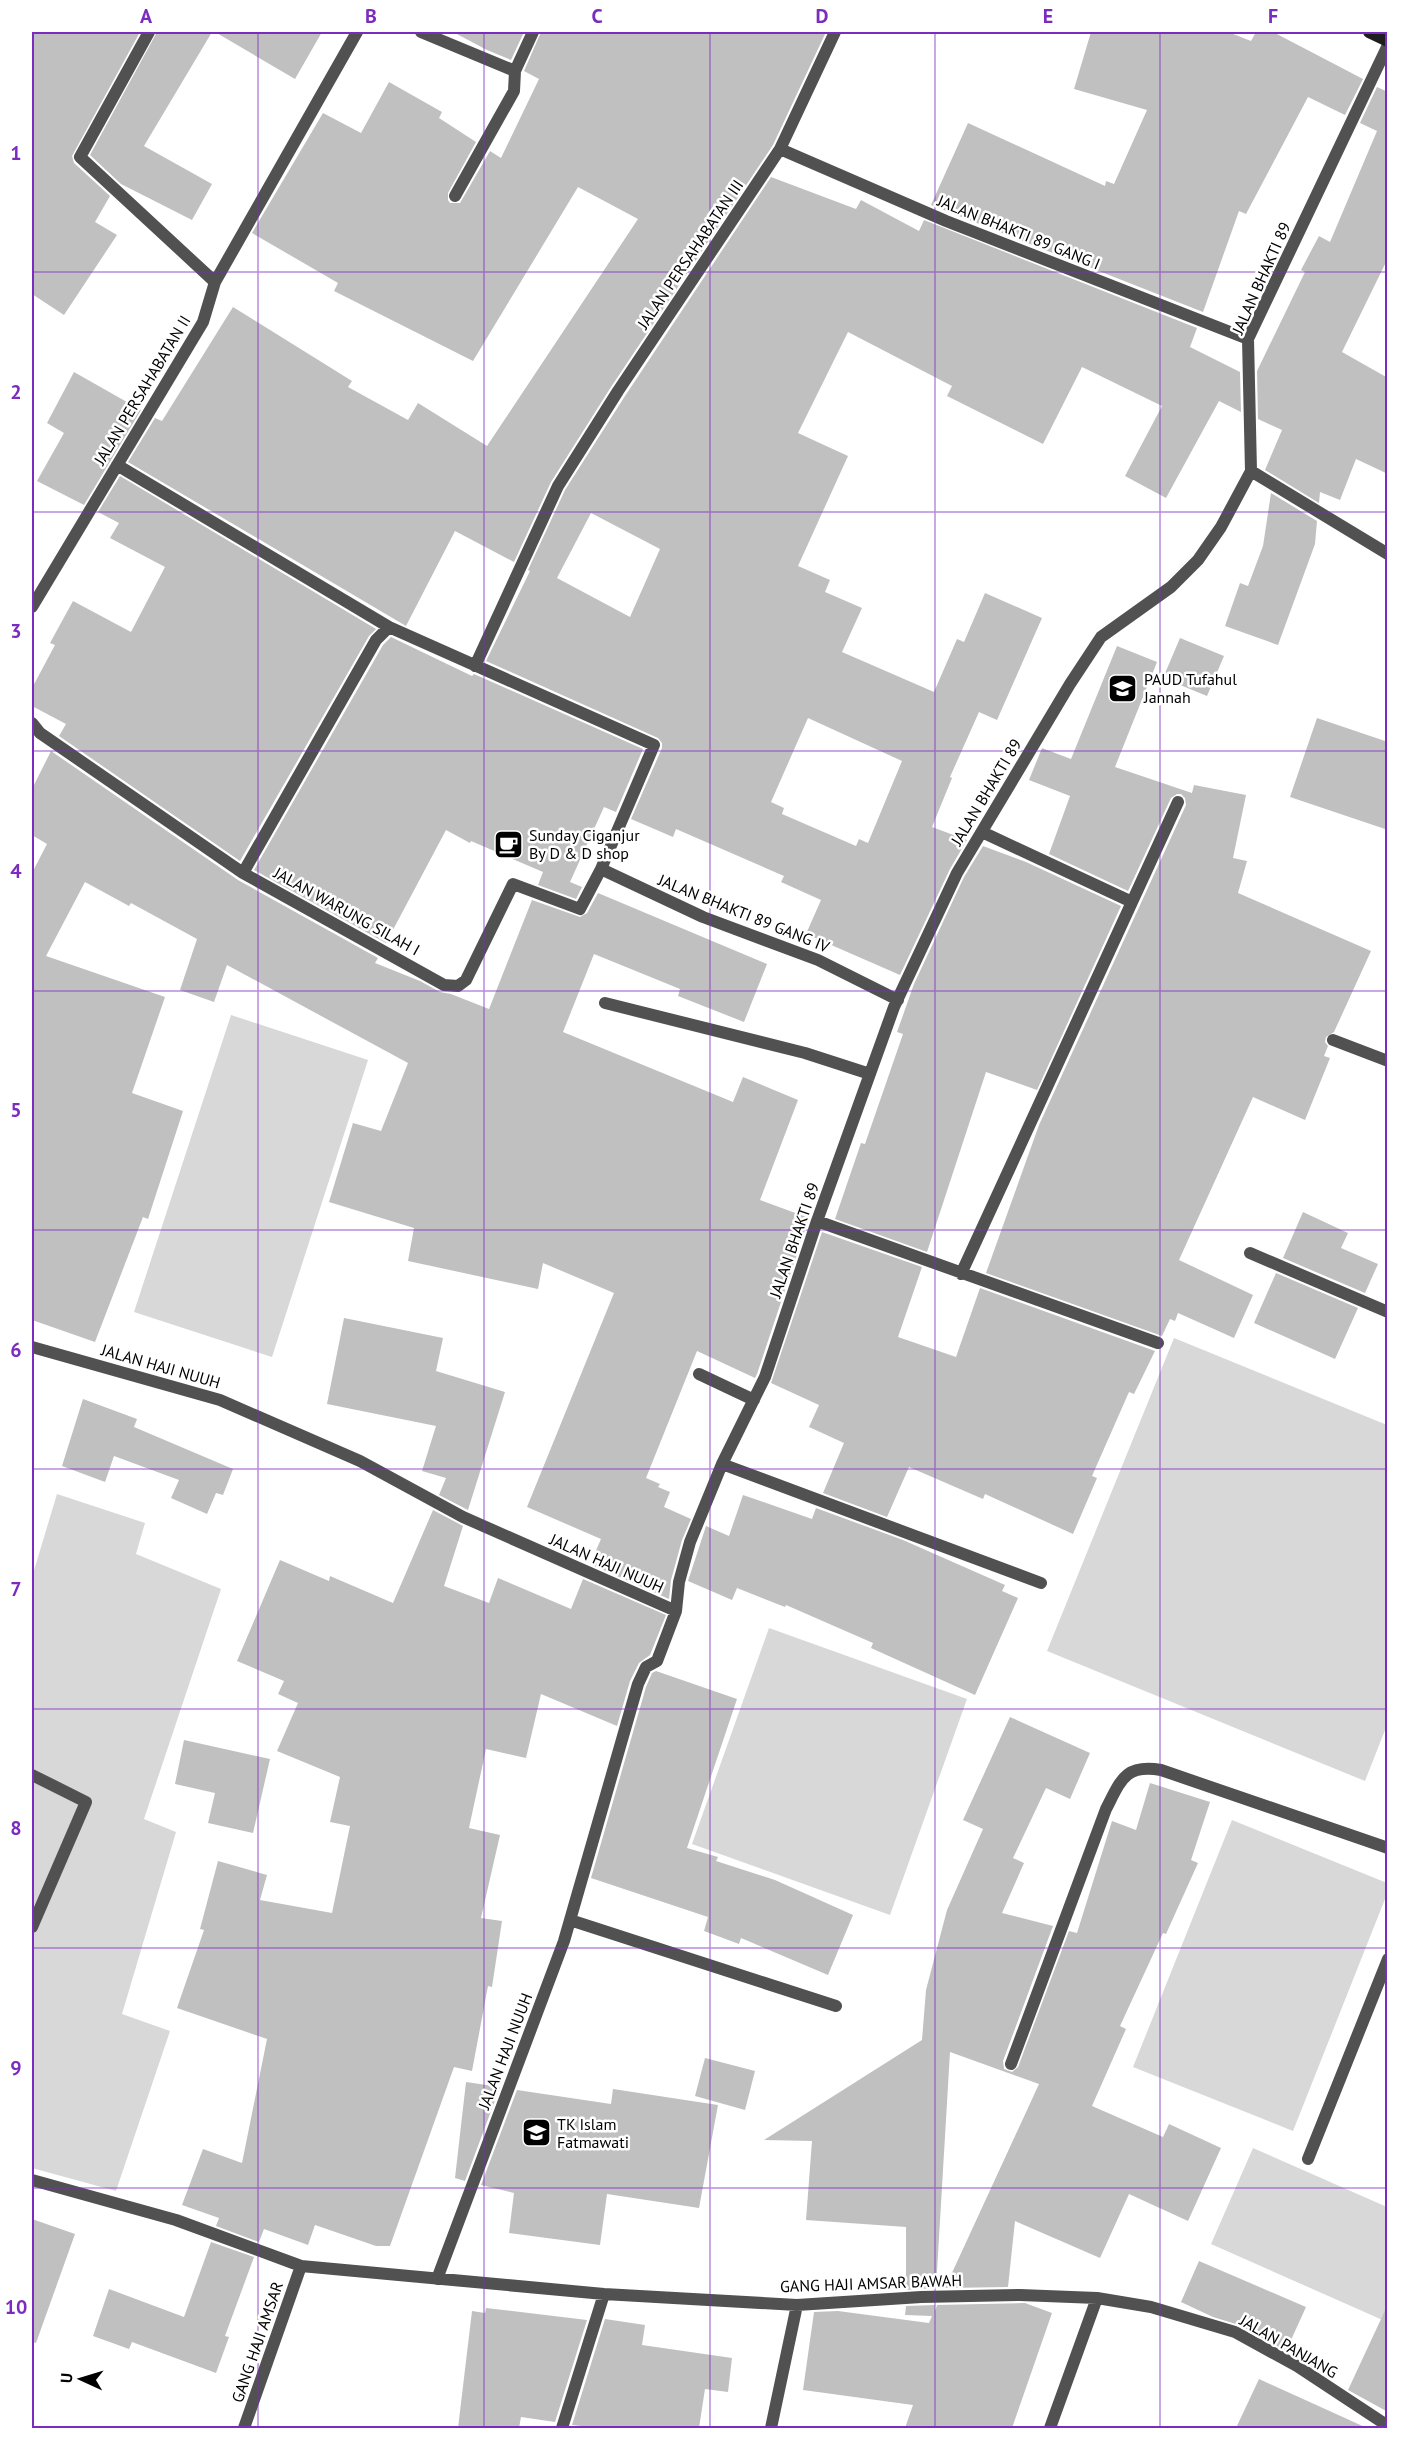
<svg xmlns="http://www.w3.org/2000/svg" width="1419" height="2460" viewBox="0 0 1419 2460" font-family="'PT Sans',sans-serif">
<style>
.green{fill:#d8d8d8}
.building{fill:#c0c0c0;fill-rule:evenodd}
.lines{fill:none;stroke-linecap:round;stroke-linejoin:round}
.street{stroke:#515151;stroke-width:12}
.secondary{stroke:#1e1e1e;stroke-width:12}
.grid{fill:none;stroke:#7b2cbf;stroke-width:1.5;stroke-opacity:0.55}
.labels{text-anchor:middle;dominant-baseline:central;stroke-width:5;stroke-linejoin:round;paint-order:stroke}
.street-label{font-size:16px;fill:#000;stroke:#fff}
.poi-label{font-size:16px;fill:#000;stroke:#fff;text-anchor:start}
.neatline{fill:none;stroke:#7b2cbf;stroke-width:2}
.grid-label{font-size:20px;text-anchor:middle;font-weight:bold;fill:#7b2cbf}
</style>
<rect width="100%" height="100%" fill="#fff"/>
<path class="green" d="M231 1015 368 1060 272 1357 134 1312Z
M1174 1338 1387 1425V1725L1365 1781 1047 1651Z
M57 1494 145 1523 136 1554 221 1589 144 1819 176 1832 122 2014 170 2031 116 2191 32 2168V1577Z
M769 1628 967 1699 890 1915 692 1844Z
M1232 1820 1387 1883V1894L1293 2131 1133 2067Z
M1253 2148 1387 2207V2322L1211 2244Z"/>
<path class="building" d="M32 32H140L72 156 74 163 110 196 95 222 117 235 64 315 32 294Z
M157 32H212L144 146 212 184 192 220 121 184 90 155Z
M215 32H322L295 79Z
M453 32H524L511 60 487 50Z
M541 32H826L773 145 611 387 551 482 514 562 455 531 406 626 128 462 155 418 162 421 233 307 352 381 348 387 408 420 418 403 487 446 638 219 578 187 473 361 334 291 338 283 252 233 323 113 361 133 389 82 442 112 439 118 476 142 448 193V200L450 203H460L490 151 501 158 539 79 524 71Z
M1091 32H1228L1251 41 1256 32H1273L1363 79 1345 115 1308 97 1246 214 1239 211 1203 312 931 205 968 123 1105 186 1106 181 1114 184 1147 110 1074 89Z
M1377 87 1388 92V258L1342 352 1388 378V474L1356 459 1340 500 1320 492 1319 503 1265 470 1282 430 1258 419 1257 371 1305 272 1301 270 1319 236 1330 242 1377 131 1360 123Z
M771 177 856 209 861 200 919 231 924 220 1197 328 1190 347 1240 372 1241 412 1219 401 1166 498 1125 476 1162 406 1082 367 1043 444 947 396 952 386 848 332 798 433 848 456 798 566 830 580 825 592 862 608 842 652 934 692 957 639 964 642 985 593 1042 618 997 720 979 712 950 777 952 778 932 827 967 840 950 869 900 975 806 934 821 900 781 882 784 876 676 829 673 837 631 819 662 748V743L658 738 486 661 530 571 528 570 565 490 625 396ZM591 513 660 549 630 617 557 578ZM808 718 902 761 868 843 859 839 856 846 782 814 784 808 771 802Z
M74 372 141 410 84 505 37 481 64 433 47 423Z
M120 476 376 629 369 636 240 861 59 736 66 724 32 706V688L55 645 50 643 73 601 131 632 165 567 110 538 119 523 98 512Z
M1271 493 1317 521 1315 544 1278 645 1225 626 1240 583 1248 586 1263 546Z
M391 637 472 676 474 674 643 749 616 812 604 807 570 882 582 887 576 899 538 885 543 872 471 841 470 843 446 830 386 943 254 870 383 645Z
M1180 638 1224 656 1207 696 1163 678Z
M1117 646 1157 662 1115 767 1192 793 1194 785 1246 795 1233 858 1247 861 1238 893 1371 951 1334 1032 1326 1037 1325 1042 1328 1046 1324 1056 1330 1058 1305 1120 1253 1097 1179 1260 1253 1295 1234 1338 1178 1313 1175 1321 1170 1319 1162 1336 986 1273 1039 1125 1186 805 1185 798 1181 794H1177L1171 798 1128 891 1049 854 1070 796 1029 780 1042 748 1071 759Z
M1317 718 1388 742V830L1290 797Z
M51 751 238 880 378 958 375 963 420 981 440 992 451 994 489 1009 532 900 580 917 587 913 598 893 767 964 744 1022 678 996 680 989 594 954 563 1032 733 1102 743 1077 798 1100 760 1200 809 1218 757 1374 755 1378 697 1351 646 1478 660 1484 658 1487 670 1492 664 1507 691 1519 682 1540 671 1580 669 1599 590 1564 601 1539 527 1507 614 1293 543 1263 538 1289 408 1261 414 1228 329 1202 353 1123 381 1131 408 1063 227 965 214 1002 180 990 197 939 131 903 129 906 85 882 46 956 165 997 132 1093 183 1111 148 1219 143 1217 95 1342 32 1320V873L47 844 32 835V789Z
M983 846 1026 862 1121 906 1037 1090 986 1072 927 1252 835 1219 861 1143 865 1144 903 1034 897 1032 914 984 964 877Z
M1303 1212 1348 1233 1341 1248 1378 1264 1365 1293 1283 1258Z
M822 1232 922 1267 898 1337 956 1357 980 1288 1155 1351 1134 1394 1129 1392 1092 1476 1097 1478 1073 1534 985 1494 983 1499 909 1467 887 1517 823 1493 844 1443 809 1427 819 1405 771 1383Z
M1276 1273 1358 1308 1335 1359 1254 1323Z
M344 1318 443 1338 436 1371 505 1392 468 1510 439 1495 446 1478 422 1471 436 1426 327 1404Z
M83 1399 137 1419 134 1427 233 1469 223 1495 216 1493 207 1514 171 1498 179 1480 114 1456 105 1482 62 1466Z
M743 1495 812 1519 816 1508 903 1540 1005 1585 1002 1591 1018 1598 975 1695 871 1648 873 1643 786 1605 785 1607 737 1588 732 1600 688 1581 706 1526 729 1536Z
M433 1510 463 1526 444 1586 489 1603 498 1578 571 1609 583 1579 666 1615 650 1655 639 1663 630 1681 617 1726 541 1694 526 1758 486 1749 469 1828 500 1835 481 1918 502 1921 492 1987 488 1986 472 2071 454 2067 390 2246H376L315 2225 308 2245 264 2229 259 2242 216 2226 219 2218 182 2205 203 2149 242 2163 267 2039 177 2008 204 1930 200 1929 218 1861 267 1875 260 1900 332 1913 350 1826 330 1822 340 1777 277 1751 298 1703 278 1694 284 1681 237 1661 280 1560 329 1581 330 1576 393 1603Z
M656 1671 737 1699 687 1848 718 1857 716 1861 775 1880 853 1915 828 1975 741 1938 739 1944 704 1931 708 1917 591 1878 646 1687 652 1673Z
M1010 1717 1090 1753 1070 1799 1046 1788 1013 1858 1024 1863 1002 1913 1053 1926 1003 2061 1004 2069 1012 2072 1018 2067 1069 1931 1077 1933 1112 1821 1136 1830 1150 1783 1210 1802 1191 1860 1198 1863 1166 1934 1163 1933 1120 2026 1126 2029 1092 2106 1163 2137 1169 2124 1221 2148 1188 2221 1129 2194 1100 2258 1015 2221 1008 2287 945 2288 1039 2084 950 2052 936 2288 906 2290V2227L806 2220 812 2141 764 2140 922 2040 926 1990 947 1910 983 1829 963 1820Z
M184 1740 270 1759 253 1833 208 1823 215 1793 175 1784Z
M705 2058 755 2071 745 2110 695 2096Z
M466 2082 500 2087 465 2181 455 2178Z
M613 2089 718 2105 699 2208 607 2194 600 2245 509 2233 514 2193 481 2185 517 2090 611 2104Z
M32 2219 75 2234 36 2343 32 2342Z
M211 2242 254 2257 225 2336 229 2337 216 2373 132 2342 129 2349 93 2336 109 2289 184 2317Z
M1199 2261 1306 2307 1286 2351 1239 2325 1213 2317 1181 2302Z
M1025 2303 1052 2313 1012 2428H905L913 2405 803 2390 814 2312 838 2311 929 2323 932 2316 905 2315 906 2306 935 2305V2311L937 2305Z
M1388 2304V2412L1348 2390Z
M486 2308 587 2320 555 2422 521 2417 519 2428H458L472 2311 485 2313Z
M605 2319 645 2325 642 2345 732 2358 728 2392 705 2389 699 2428H599L572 2425Z
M1259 2379 1367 2428H1236Z"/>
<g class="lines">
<path class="street" d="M421 32 515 71 514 91 455 196
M515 71 533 32
M780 149 946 221 1248 339
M215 282 357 32
M117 465 389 627 654 745 601 869 703 917 818 960 898 1000
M1251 471 1388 554
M32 607 203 322 215 282 80 157 149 32
M475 666 558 486 618 391 780 149 835 32
M32 723 40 733 243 873 444 985 458 986 466 980 513 884 580 909 601 869
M982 832 1132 902
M243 873 376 640 389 627
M605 1003 805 1053 870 1074
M1333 1040 1388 1061
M817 1221 1158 1343
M1250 1253 1388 1312
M961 1274 1178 802
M32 1347 220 1400 360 1461 463 1517 676 1611
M699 1374 754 1400
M722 1464 1041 1583
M32 1775 86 1802 32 1927
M570 1920 836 2006
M1011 2064 1106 1809C1121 1780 1125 1764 1161 1770L1388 1848
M1308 2159 1388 1959
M32 2180 176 2220 301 2266 604 2294 797 2305 921 2297 1020 2295 1097 2298 1151 2307 1235 2332 1297 2366 1388 2426
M437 2279 564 1941 638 1684 646 1667 657 1661 676 1611 679 1582 690 1542 722 1464 765 1377 817 1221 894 1007 957 873 1070 684 1101 637 1171 587 1198 560 1221 527 1251 471 1248 339 1388 45
M244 2428 301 2266
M562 2428 604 2294
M771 2428 797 2305
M1050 2428 1097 2298"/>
<path class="secondary" d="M1369 32 1388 41"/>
</g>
<path class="grid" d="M258 32V2428M484 32V2428M710 32V2428M935 32V2428M1160 32V2428M32 272H1388M32 512H1388M32 751H1388M32 991H1388M32 1230H1388M32 1469H1388M32 1709H1388M32 1948H1388M32 2188H1388"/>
<defs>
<symbol id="school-square" viewBox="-11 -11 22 22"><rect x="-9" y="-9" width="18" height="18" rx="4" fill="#000" stroke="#fff"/><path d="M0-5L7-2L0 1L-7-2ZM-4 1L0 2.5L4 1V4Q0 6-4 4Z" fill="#fff"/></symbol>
<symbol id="cafe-square" viewBox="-11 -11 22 22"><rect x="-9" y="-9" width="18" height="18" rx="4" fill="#000" stroke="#fff"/><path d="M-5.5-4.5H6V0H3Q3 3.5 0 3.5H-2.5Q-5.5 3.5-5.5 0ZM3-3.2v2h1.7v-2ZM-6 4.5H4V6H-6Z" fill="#fff"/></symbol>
</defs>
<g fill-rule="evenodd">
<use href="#school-square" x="1106" y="672" width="33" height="33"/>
<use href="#cafe-square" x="492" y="828" width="33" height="33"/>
<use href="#school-square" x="520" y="2116" width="33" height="33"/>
</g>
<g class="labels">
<g class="street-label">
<text transform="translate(1019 232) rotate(22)">JALAN BHAKTI 89 GANG I</text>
<text transform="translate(690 254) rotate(-56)">JALAN PERSAHABATAN III</text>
<text transform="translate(1261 278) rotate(-66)">JALAN BHAKTI 89</text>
<text transform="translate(142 390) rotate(-59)">JALAN PERSAHABATAN II</text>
<text transform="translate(986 792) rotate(-59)">JALAN BHAKTI 89</text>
<text transform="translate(347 911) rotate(29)">JALAN WARUNG SILAH I</text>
<text transform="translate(744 913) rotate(22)">JALAN BHAKTI 89 GANG IV</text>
<text transform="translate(794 1240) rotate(-71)">JALAN BHAKTI 89</text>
<text transform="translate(161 1366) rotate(16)">JALAN HAJI NUUH</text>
<text transform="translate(607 1563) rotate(24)">JALAN HAJI NUUH</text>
<text transform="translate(505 2051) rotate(-69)">JALAN HAJI NUUH</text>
<text transform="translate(871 2283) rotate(-2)">GANG HAJI AMSAR BAWAH</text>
<text transform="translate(257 2342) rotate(-71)">GANG HAJI AMSAR</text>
<text transform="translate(1289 2346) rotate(30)">JALAN PANJANG</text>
</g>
<g class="poi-label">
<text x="1144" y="679">PAUD Tufahul<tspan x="1144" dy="18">Jannah</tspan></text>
<text x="529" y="835">Sunday Ciganjur<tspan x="529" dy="18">By D &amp; D shop</tspan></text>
<text x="557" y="2124">TK Islam<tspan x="557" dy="18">Fatmawati</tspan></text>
</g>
</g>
<rect width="1419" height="2460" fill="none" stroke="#ffffff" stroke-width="66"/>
<g transform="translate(81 2379) rotate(274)" stroke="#ffffff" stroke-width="4.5" paint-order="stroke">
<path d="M0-4.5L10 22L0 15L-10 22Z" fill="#000000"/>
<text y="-9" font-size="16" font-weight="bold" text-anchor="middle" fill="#000000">U</text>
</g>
<rect x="33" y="33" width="1353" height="2394" class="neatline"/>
<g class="grid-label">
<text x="146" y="23">A</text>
<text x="371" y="23">B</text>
<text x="597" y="23">C</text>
<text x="822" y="23">D</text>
<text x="1048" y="23">E</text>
<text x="1273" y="23">F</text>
<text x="16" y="160">1</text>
<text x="16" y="399">2</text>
<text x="16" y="638">3</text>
<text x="16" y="878">4</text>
<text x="16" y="1117">5</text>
<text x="16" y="1357">6</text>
<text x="16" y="1596">7</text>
<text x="16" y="1835">8</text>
<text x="16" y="2075">9</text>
<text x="16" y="2314">10</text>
</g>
</svg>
